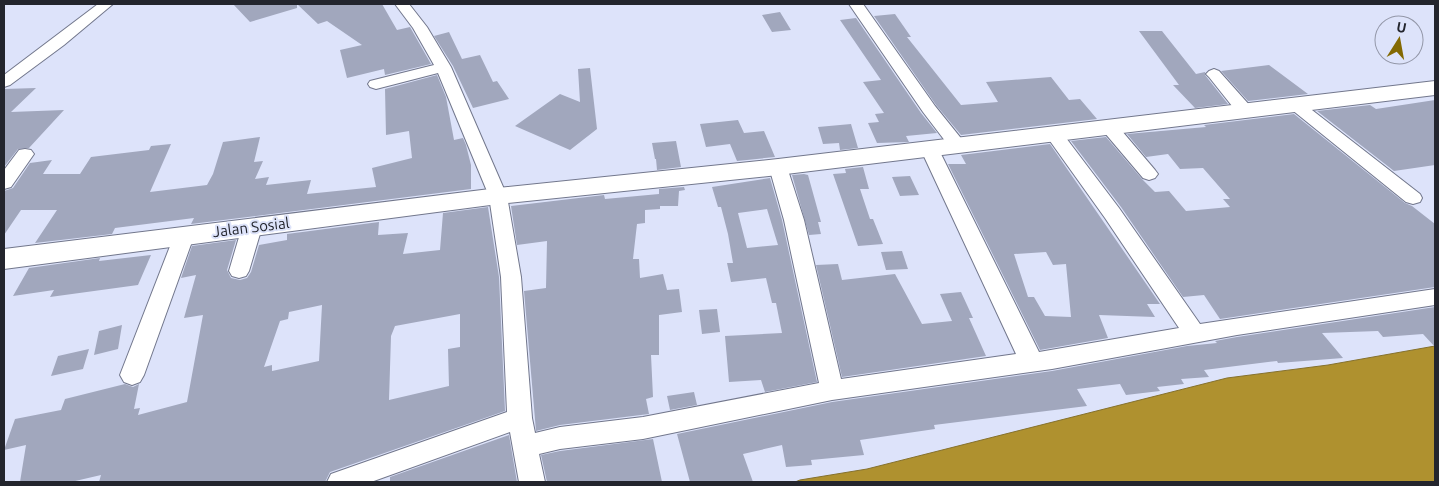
<svg xmlns="http://www.w3.org/2000/svg" width="1439" height="486" viewBox="0 0 1439 486" font-family="Ubuntu,sans-serif">
<style>
.water{fill:#af912f;stroke:#85712e}
.building{fill:#a1a7bd;fill-rule:evenodd}
.lines{fill:none;stroke-linecap:round;stroke-linejoin:round}
.street-casing{stroke:#72778c;stroke-width:2}
.secondary-casing{stroke:#72778c;stroke-width:2}
.street{fill:#fff;fill-rule:evenodd}
.secondary{fill:#fff;fill-rule:evenodd}
.labels{text-anchor:middle;dominant-baseline:central;stroke-width:4;stroke-linejoin:round;paint-order:stroke}
.street-label{font-size:15px;fill:#23252d;stroke:#dde3fa}
</style>
<rect width="100%" height="100%" fill="#dde3fa"/>
<path class="water" d="M1435 346V482H795L800 480 867 469 1227 378 1328 365Z"/>
<path class="building" d="M233 4H382L397 30 410 27 431 64 385 75 384 69 347 78 340 50 362 45 327 21 318 24 297 4V8L250 22Z
M780 12 791 30 772 32 762 15Z
M895 14 911 37H907L961 105 998 102 986 82 1051 77 1069 100 1080 99 1097 119 961 135 936 105 874 16Z
M856 18 921 113 937 133 906 136 909 142 877 143 868 123 879 122 875 114 884 113 863 82 881 80 840 20Z
M1139 31H1162L1196 74 1205 72V75L1228 104 1195 108 1173 85H1179Z
M449 32 462 59 480 55 493 82 497 81 509 99 473 108 453 66 434 36Z
M1269 65 1308 94 1248 101 1221 71Z
M590 68 597 129 570 150 515 126 560 94 580 102 578 69Z
M437 75 446 97 454 140 463 138 466 145 471 165V189L191 224 194 218 115 228 112 234 35 243 57 210H21L4 235V191L13 188 30 163 52 160 43 174H80L91 157 149 150 151 146 171 144 150 192 207 185 213 174 223 142 260 137 254 162 263 161 255 179 269 177 266 185 311 180 307 194 376 187 372 168 412 158 409 131 386 135 385 89Z
M36 88 11 112 64 110 29 148 18 149 4 167V89Z
M1435 100V165L1394 171 1317 111 1370 105 1376 109Z
M1294 114 1405 203 1412 206 1435 224V287L1220 319 1204 295 1183 297 1121 207 1071 141 1106 137 1142 179 1155 192 1169 191 1186 211 1230 207 1223 199H1230L1203 168 1180 169 1168 154 1146 157 1127 134 1206 127 1204 125Z
M738 120 744 133 764 131 775 157 737 161 730 144 706 147 700 124Z
M851 124 858 148 840 150 839 143 823 144 818 127Z
M676 141 681 167 657 170 656 159H655L652 143Z
M1050 144 1160 304H1147L1155 317 1099 315 1108 338 1040 350 948 164H966L961 155ZM1046 252 1053 265 1066 264 1071 317 1045 316 1034 297H1028L1014 254Z
M863 167 869 189H860L870 219H873L883 244 858 246 833 174 846 173 845 169Z
M804 174 808 175 821 222H818L821 234 809 235 792 175Z
M910 176 919 195 900 196 892 177Z
M770 178 782 220 817 382 765 392 761 380 729 382 725 336 782 333 776 303H772L766 278 731 282 727 263H733L728 234 721 207H718L712 187ZM767 209 778 245 747 248 738 213Z
M684 187 685 190 679 191 678 206H660V209L645 210V223L637 224 633 259H639L640 278 663 274 667 290 679 289 682 312 659 315V355H651L653 397 646 399 649 414 560 425 536 431 524 291 546 288 547 241 517 245 511 206 604 195 605 199 659 194V189Z
M488 207 499 277 505 411 330 472 325 482H99L101 475 71 482H20L26 445 4 450 15 419 61 410 65 399 125 384 133 387 139 384 134 409 140 408 138 415 187 402 203 315 184 318 196 275 181 278 192 246 236 240 227 270 231 278 240 280 247 278 251 272 259 245 287 240V234L379 222 378 235 408 233 403 254 440 250 443 213ZM322 305 319 361 272 371V365L264 367 280 321 288 319 289 312ZM460 314V347L448 349 449 386 389 400 391 336 395 326Z
M902 251 908 269 886 270 881 252Z
M151 255 138 285 50 297 54 290 13 296 29 268 100 258 99 261Z
M838 264 842 280 895 274 922 324 952 321 940 294 961 292 973 318H969L986 356 842 377 816 265Z
M1435 307V347L1423 334 1383 337 1378 331 1322 333 1343 358 1278 363 1277 361 1204 370 1209 377 1181 379 1184 384 1157 387 1160 391 1126 395 1120 384 1077 389 1087 406 934 425 935 429 860 440 864 455 811 460 812 465 786 467 782 445 743 454 753 482H690L677 434 832 402 1052 371 1187 346 1217 343 1215 341 1237 337Z
M717 309 720 332 702 334 699 310Z
M122 325 118 349 94 355 99 331Z
M89 349 83 369 51 376 58 356Z
M694 392 697 405 670 410 667 396Z
M509 435 517 482H390V477Z
M653 439 662 482H547L541 455 560 451Z"/>
<g class="lines">
<defs>
<path id="street" d="M98 4H113L64 45 10 85 4 87V75Z
M395 4H409L427 27 451 67 507 196 521 277 532 418 535 433 560 427 643 417 819 383 784 220 769 167 772 163 778 161 784 163 787 167 804 220 841 379 1016 354 921 150 924 146 930 145 936 146 939 150 1039 352 1179 328 1105 218 1045 134 1048 130 1054 129 1060 130 1119 208 1200 324 1435 289V305L1237 335 1052 369 832 400 643 439 560 449 539 454 545 482H519L510 432 371 482H327L331 474 507 412 501 277 489 196 438 73 376 89 370 87 368 84 370 81 434 65 413 28Z
M849 4H863L935 106 964 142 967 146 964 150 958 151 952 150 923 112Z
M1214 69 1219 71 1252 108 1254 112 1252 116H1240L1209 77 1206 74 1209 71Z
M1297 101 1303 103 1420 194 1422 198 1420 202 1413 204 1406 202 1291 109 1289 106 1291 103Z
M1110 123 1116 124 1155 170 1158 174 1155 178 1149 180 1143 178 1104 132 1102 128 1104 124Z
M25 149 31 150 34 154 11 187 4 189V170L19 150Z
M252 220 259 222 262 227 249 271 246 276 239 278 232 276 229 271 242 227 245 222Z
M184 229 191 231 194 236 144 375 140 382 132 385 124 382 120 375 174 236 177 231Z"/>
<path id="secondary" d="M1435 81V95L778 175 498 204 4 269V249L498 188 778 159Z"/>
</defs>
<use href="#street" class="street-casing"/>
<use href="#secondary" class="secondary-casing"/>
<use href="#street" class="street"/>
<use href="#secondary" class="secondary"/>
</g>
<g class="labels">
<g class="street-label">
<text transform="translate(251 227) rotate(-7)">Jalan Sosial</text>
</g>
</g>
<rect width="1439" height="486" fill="none" stroke="#23252d" stroke-width="10"/>
<g transform="translate(1399 40) rotate(11)"><circle r="24" fill="#dde3fa" stroke="#9397a8"/>
<path d="M0-4L9 19L0 12L-9 19Z" fill="#836902"/>
<text y="-8" font-size="14" font-weight="bold" text-anchor="middle" fill="#23252d">U</text>
</g>
</svg>
